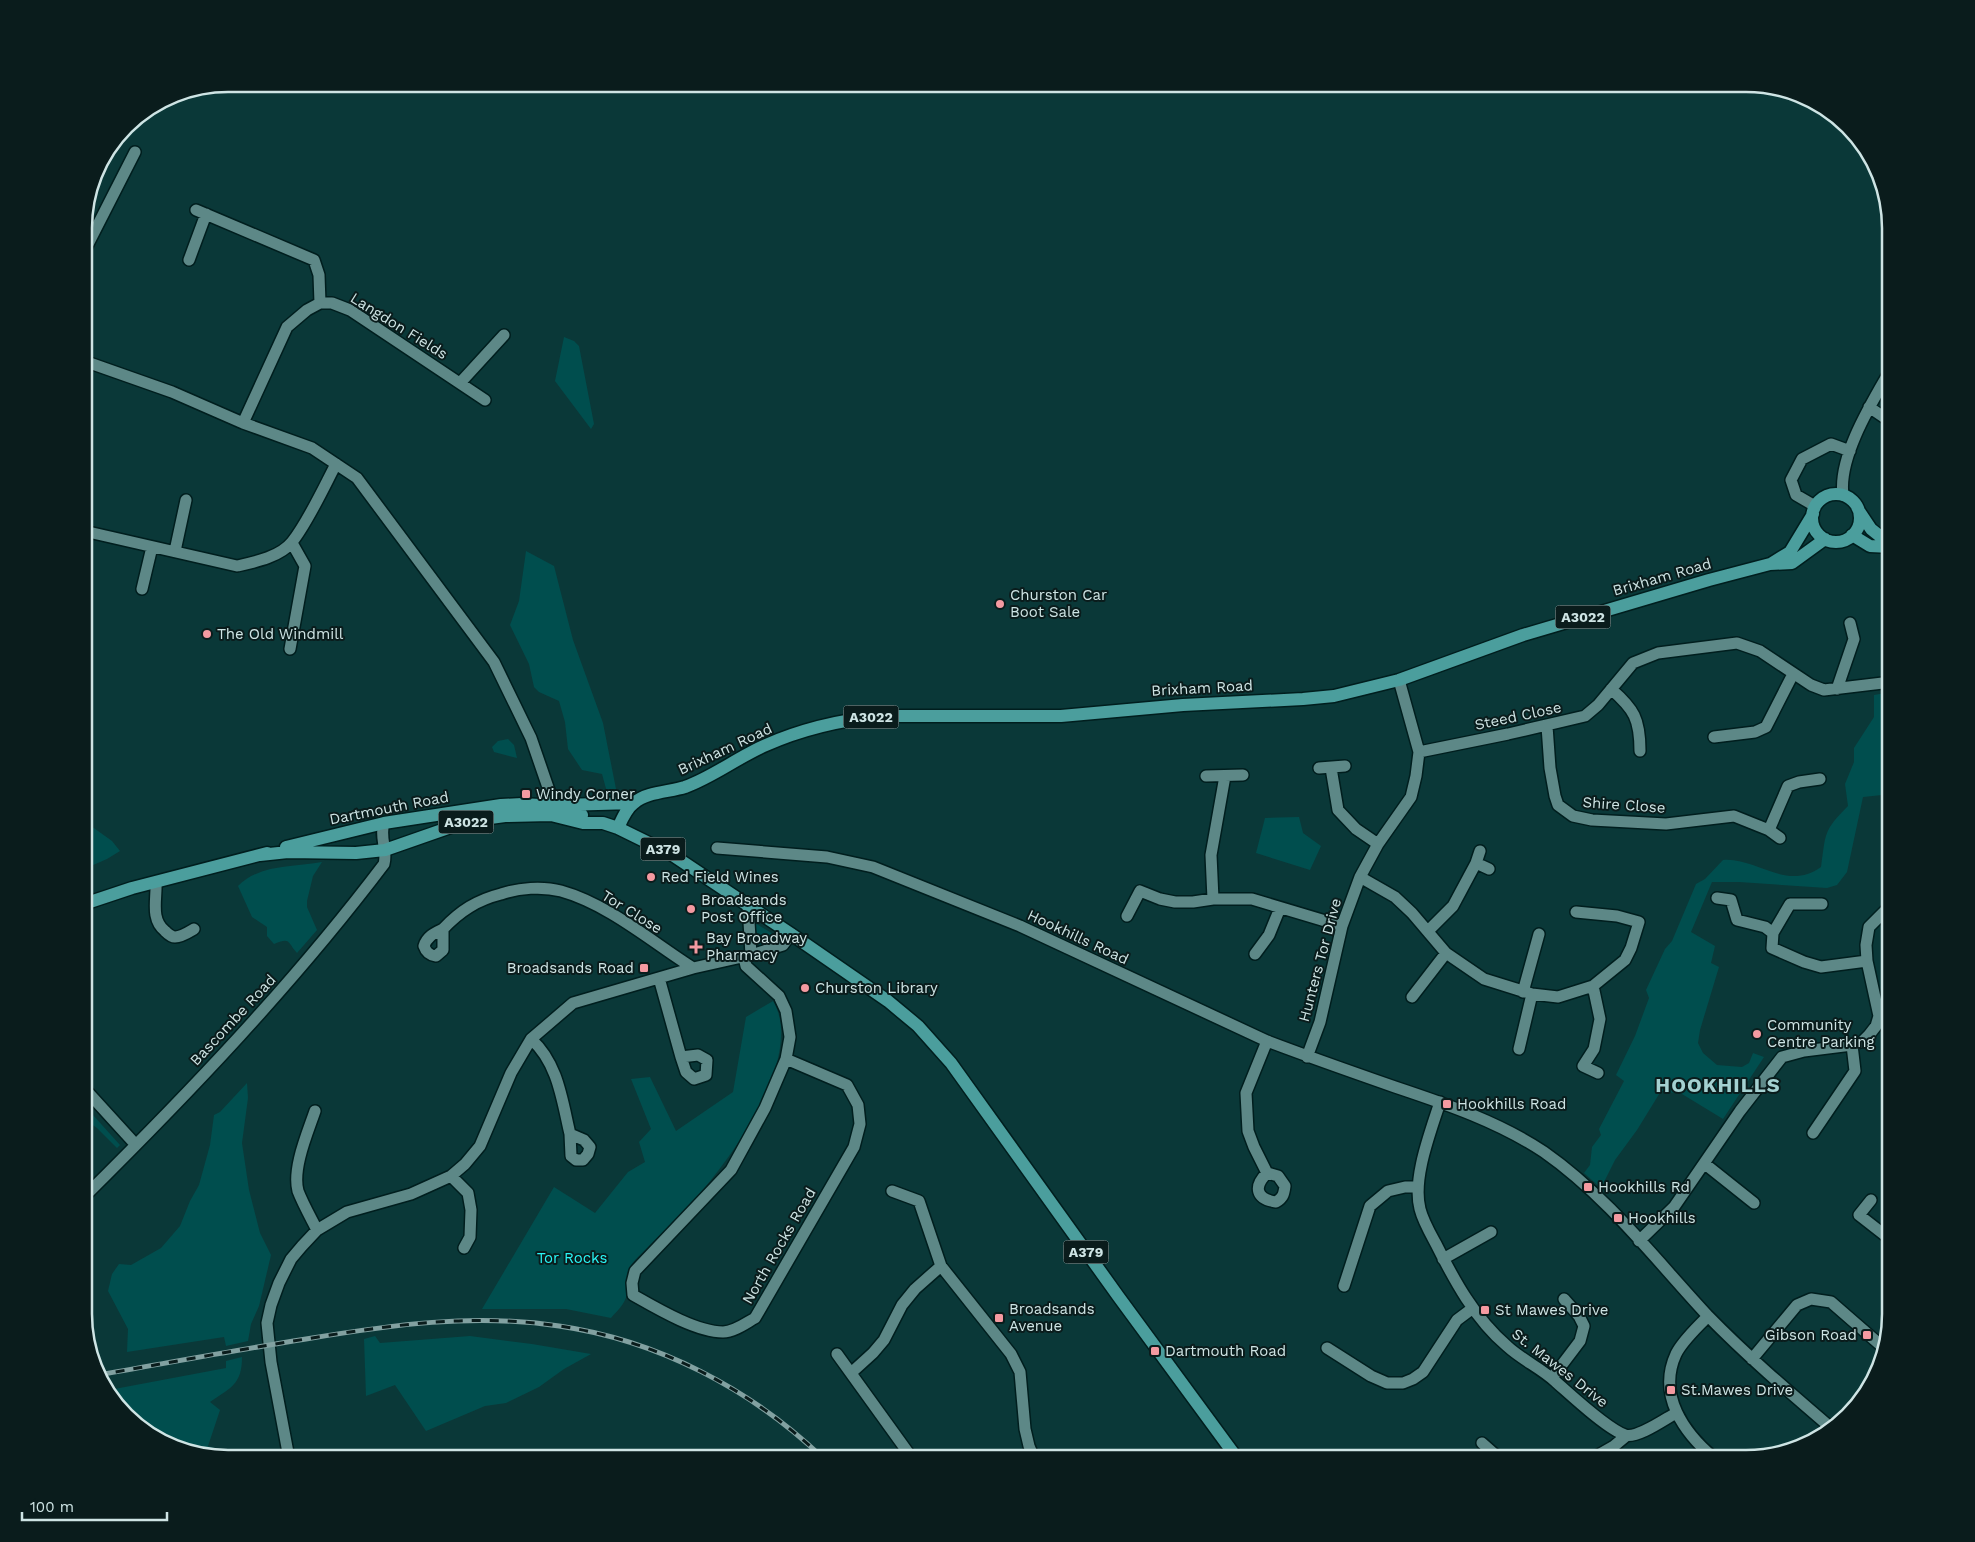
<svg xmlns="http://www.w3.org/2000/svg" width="1975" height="1542" viewBox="0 0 1975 1542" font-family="'Work Sans',sans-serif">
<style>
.green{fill:#004e4e}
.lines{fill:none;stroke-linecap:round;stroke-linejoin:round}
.street-casing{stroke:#001e1e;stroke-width:14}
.primary-casing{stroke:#001e1e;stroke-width:15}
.street{stroke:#5d8887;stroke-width:11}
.primary{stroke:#4b9e9d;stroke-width:12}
.rail-casing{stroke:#82a1a1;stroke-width:5}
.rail{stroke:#0a1c1c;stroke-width:3;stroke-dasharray:9;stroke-linecap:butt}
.poi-dot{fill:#f49aa1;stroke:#0a1c1c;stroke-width:2}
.labels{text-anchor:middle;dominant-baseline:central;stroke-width:4;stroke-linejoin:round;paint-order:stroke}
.shield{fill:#0a1c1c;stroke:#93a8a8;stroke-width:1}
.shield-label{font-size:14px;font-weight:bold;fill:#cee4e4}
.street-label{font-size:15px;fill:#cee4e4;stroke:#0a1c1c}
.poi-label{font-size:15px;fill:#cee4e4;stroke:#0a1c1c;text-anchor:start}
.park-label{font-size:15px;fill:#29f7f7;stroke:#0a1c1c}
.district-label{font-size:20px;font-weight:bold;letter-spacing:1px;fill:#a4d1d1;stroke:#0a1c1c}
.rim{fill:none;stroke:#cee4e4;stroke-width:2.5}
</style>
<rect width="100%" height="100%" fill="#0a3838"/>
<path class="green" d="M564 337 574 341 579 346 594 424 591 429 555 381Z
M526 551 554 566 573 640 603 723 617 794 608 796 602 774 582 770 568 749 565 722 559 701 539 692 534 687 529 664 510 625 519 601Z
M1891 692V794L1863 797 1847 872 1837 885 1827 888 1739 882H1712L1691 932 1715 946 1711 963 1719 967 1700 1030 1698 1043 1703 1053 1717 1065 1742 1067 1749 1063 1753 1053 1764 1057 1723 1119 1682 1094 1661 1091 1637 1130 1615 1160 1601 1188 1584 1173 1590 1165 1592 1147 1601 1135 1599 1129 1624 1081 1616 1075 1635 1036 1649 998 1646 990 1665 949 1672 941 1696 884 1705 879 1723 860C1756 857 1787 892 1821 867 1826 833 1823 831 1848 806L1845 784 1854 762V748L1874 717V695Z
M508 739 514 745 517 758 494 752 492 747 498 741Z
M1299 817 1303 833 1321 846 1310 870 1256 853 1265 818Z
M91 826 112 841 120 851 107 859 84 869V828Z
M322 862 313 876 307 901V907L317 930 297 953C287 942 291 937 274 944L267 936V927L252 917 238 886C259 864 295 867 322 862Z
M755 923 778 937 776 943 759 947Z
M773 1001C805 1054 735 1153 700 1193 683 1213 663 1231 645 1250 640 1255 633 1261 630 1267 624 1277 630 1290 625 1300 622 1307 615 1313 611 1318L566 1309H482L554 1187 595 1213 628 1172 645 1162 639 1142 651 1129 631 1079 650 1077 676 1131 733 1092 746 1017Z
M247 1083 248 1098 242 1143 249 1190 260 1233 271 1255 259 1306 251 1324 248 1341 226 1346 224 1337 127 1352 128 1329 108 1291 112 1274 119 1264 131 1265 161 1248 180 1226 190 1201 199 1185 210 1145 214 1115 220 1112Z
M84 1105 120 1145 117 1148 97 1128 84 1119Z
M375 1336 380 1343 470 1336 532 1344 591 1354 564 1369 539 1387 506 1403 485 1406 426 1431 395 1385 366 1396 364 1339Z
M242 1357C242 1385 230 1388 210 1402L220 1410 208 1446 221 1450 216 1456 181 1450 140 1428 109 1390 226 1368V1361Z"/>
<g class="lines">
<defs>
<path id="street" d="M196 210 314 260 319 275 320 303
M84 252 135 152
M189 260 206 214
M84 361 172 392 243 423 312 448 357 478 494 662 531 738 552 799 551 813
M460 383 504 335
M1869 407 1891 422
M243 423 287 327 307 310 320 303H332L350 310 485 400
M84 478 85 474
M1843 495C1838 459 1869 407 1887 376L1891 372
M1815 506 1796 495 1791 480 1802 459 1831 444 1850 451
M84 531 237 566C255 562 280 557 292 542 308 522 324 487 336 464
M175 551 186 500
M142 589 152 547
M290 649 305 566 292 543
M1611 689C1634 709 1640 719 1640 751
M1837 689 1854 639 1850 623
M1547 726 1550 768 1555 796 1558 805 1573 816 1592 820 1666 824 1734 816 1769 830 1788 786 1799 782 1820 779
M1714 737 1755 732 1766 727 1793 674
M1419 752 1508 734 1585 716 1598 705 1633 663 1658 653 1737 643 1760 651 1811 685 1824 690 1891 682
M1319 768 1345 766
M1331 768 1338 810 1356 829 1378 844
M1206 776 1243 775
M1769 830 1780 838
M717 848 827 857 873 867 1020 926 1267 1041C1309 1057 1352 1072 1395 1087 1446 1104 1499 1122 1544 1152 1607 1196 1655 1259 1707 1315 1746 1355 1788 1391 1830 1427
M1476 863 1489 869
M1360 877 1395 897 1412 913 1446 953 1484 979 1532 994 1558 997 1593 986 1600 1019 1594 1049 1583 1066 1598 1073
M156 882C157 899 150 919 165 931 168 934 171 937 175 937 181 937 189 932 194 929
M1717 898 1731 900 1737 920 1765 927 1773 933 1772 948 1804 962 1821 967 1867 961
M1213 899 1211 855 1225 776
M1576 912 1617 916 1639 922 1631 948 1625 960 1593 986
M1127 916 1140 891 1160 899 1175 902H1193L1213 899H1252L1342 926
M443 929C435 933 427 936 424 946 426 952 429 955 436 956L443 950V929C460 911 477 900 501 894 519 888 542 886 561 891 608 904 652 942 693 968
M1428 931 1453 906 1476 863 1480 851
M1773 933 1790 904H1822
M1255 954 1269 935 1280 908
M751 955 783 945 791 934
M744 957 746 966 779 996 786 1011 790 1037 786 1059 765 1108 731 1170 635 1271 632 1283 633 1295C656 1308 696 1332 723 1332 734 1332 746 1323 755 1318L854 1147 860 1124 858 1105 847 1085 786 1059
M659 978 681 1057 686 1072 694 1079 706 1075 707 1060 698 1055 681 1057
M1523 992 1539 934
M1412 997 1446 953
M531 1039C558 1063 562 1100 570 1134L584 1140 590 1147 588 1154 583 1160H576L571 1156 570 1134
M1267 1041 1246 1093 1248 1131 1254 1147 1267 1173 1278 1176 1285 1186C1284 1194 1283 1198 1276 1202 1256 1199 1253 1187 1267 1173
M1519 1049 1532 994
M1307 1057 1320 1022 1342 926 1360 877 1378 844 1411 797 1416 776 1419 752 1399 680
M84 1088 136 1145
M1440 1102C1431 1131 1412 1178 1420 1209 1423 1221 1430 1233 1436 1244 1454 1280 1475 1319 1507 1346 1522 1360 1541 1368 1556 1382 1571 1395 1607 1429 1625 1435 1637 1439 1665 1419 1676 1413
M315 1111C308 1132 292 1168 298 1191 303 1204 311 1218 317 1230
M1813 1133 1855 1071 1852 1045
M1705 1164 1754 1203
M451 1176 468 1193 471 1210 470 1237 464 1248
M892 1191 919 1201 941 1266 1011 1354 1020 1372 1025 1429 1029 1446 1034 1458
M84 1197C190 1092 294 983 384 864 388 850 379 837 384 823
M1871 1200 1859 1215 1891 1240
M1639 1241 1674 1207 1740 1111 1782 1057 1804 1051 1852 1045 1863 1041 1869 1035 1876 1026 1879 1016 1867 961 1866 945 1869 927 1891 905
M1443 1259 1491 1232
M1344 1286 1370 1206 1388 1191 1405 1187H1418
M1708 1316C1698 1327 1683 1340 1676 1354 1657 1395 1684 1433 1714 1458
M1327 1348 1371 1376 1387 1383H1403L1413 1379 1423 1372 1457 1320 1473 1308
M837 1354 912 1458
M1752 1359 1797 1305 1811 1299 1831 1302 1885 1349
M851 1373 873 1353 884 1340 902 1305 915 1289 941 1266
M1552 1378 1580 1341 1584 1326 1579 1316 1564 1299
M1482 1443 1499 1458
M289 1458 271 1362 267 1323 271 1305 279 1283 291 1259 302 1246 317 1230 347 1212 411 1194 451 1176 465 1164 480 1146 511 1073 531 1039 573 1003 693 968 751 955 748 905
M1593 1458 1614 1446 1626 1436"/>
<path id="primary" d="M1812 518a24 24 0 1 1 48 0a24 24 0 1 1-48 0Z
M1859 511 1871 529 1891 545
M1852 535 1870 546 1891 547
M1772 563 1790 552 1813 514
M562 805 634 803
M618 828C622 819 626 809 634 803 646 792 669 792 685 787 713 777 738 757 766 745 802 729 842 720 880 716H1061L1183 705 1303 699 1334 696 1399 680 1523 635 1709 580 1770 564 1792 563 1825 539
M286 847 384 823 501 805 522 804 557 806 582 815
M260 855 288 852 356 853 385 850 468 821 505 816 551 815 583 823H603L618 828 671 854 791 934 888 1001 918 1026 951 1063 1118 1296 1237 1458
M84 904 132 888 267 853"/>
</defs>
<use href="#street" class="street-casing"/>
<use href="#primary" class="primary-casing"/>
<use href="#street" class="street"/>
<use href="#primary" class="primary"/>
<defs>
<path id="rail" d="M98 1375C167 1363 237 1350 306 1339 390 1325 474 1313 559 1326 657 1340 751 1389 823 1458"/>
</defs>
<use href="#rail" class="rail-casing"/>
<use href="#rail" class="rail"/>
</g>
<g class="poi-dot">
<circle cx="1000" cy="604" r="5"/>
<circle cx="207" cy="634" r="5"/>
<rect x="521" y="789" width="10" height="10" rx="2.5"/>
<circle cx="651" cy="877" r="5"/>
<circle cx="691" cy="909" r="5"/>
<path d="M693.5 939.5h5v5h5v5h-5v5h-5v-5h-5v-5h5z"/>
<rect x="639" y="963" width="10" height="10" rx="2.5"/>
<circle cx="805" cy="988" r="5"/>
<circle cx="1757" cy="1034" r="5"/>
<rect x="1442" y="1099" width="10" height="10" rx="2.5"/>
<rect x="1583" y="1182" width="10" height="10" rx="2.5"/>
<rect x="1613" y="1213" width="10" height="10" rx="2.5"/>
<rect x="1480" y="1305" width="10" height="10" rx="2.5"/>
<rect x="994" y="1313" width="10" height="10" rx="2.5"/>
<rect x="1862" y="1330" width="10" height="10" rx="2.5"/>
<rect x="1150" y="1346" width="10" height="10" rx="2.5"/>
<rect x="1666" y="1385" width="10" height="10" rx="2.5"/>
</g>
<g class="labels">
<g class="shield">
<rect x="1555.5" y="605.5" width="55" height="23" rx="4"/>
<rect x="843.5" y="705.5" width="55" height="23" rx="4"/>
<rect x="438.5" y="810.5" width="55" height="23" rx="4"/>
<rect x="640.5" y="837.5" width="45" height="23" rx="4"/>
<rect x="1063.5" y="1240.5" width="45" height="23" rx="4"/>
</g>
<g class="shield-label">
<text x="1583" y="617">A3022</text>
<text x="871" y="717">A3022</text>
<text x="466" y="822">A3022</text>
<text x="663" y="849">A379</text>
<text x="1086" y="1252">A379</text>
</g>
<g class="street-label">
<text transform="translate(399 326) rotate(32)">Langdon Fields</text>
<text transform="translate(1662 577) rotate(-16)">Brixham Road</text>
<text transform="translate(1202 688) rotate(-3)">Brixham Road</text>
<text transform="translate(1518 716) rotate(-12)">Steed Close</text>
<text transform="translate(725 749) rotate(-25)">Brixham Road</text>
<text transform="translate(1624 805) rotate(4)">Shire Close</text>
<text transform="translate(389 808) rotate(-11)">Dartmouth Road</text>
<text transform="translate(632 912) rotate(32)">Tor Close</text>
<text transform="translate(1078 937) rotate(25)">Hookhills Road</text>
<text transform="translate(1320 960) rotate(-75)">Hunters Tor Drive</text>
<text transform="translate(233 1020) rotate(-47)">Bascombe Road</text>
<text transform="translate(779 1246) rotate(-60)">North Rocks Road</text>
<text transform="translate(1560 1368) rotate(38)">St. Mawes Drive</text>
</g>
<g class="poi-label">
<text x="1010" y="595">Churston Car<tspan x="1010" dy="17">Boot Sale</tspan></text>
<text x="217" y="634">The Old Windmill</text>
<text x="536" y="794">Windy Corner</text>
<text x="661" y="877">Red Field Wines</text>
<text x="701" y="900">Broadsands<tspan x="701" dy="17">Post Office</tspan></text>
<text x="706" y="938">Bay Broadway<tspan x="706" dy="17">Pharmacy</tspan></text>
<text x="634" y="968" text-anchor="end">Broadsands Road</text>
<text x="815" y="988">Churston Library</text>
<text x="1767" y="1025">Community<tspan x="1767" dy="17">Centre Parking</tspan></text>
<text x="1457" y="1104">Hookhills Road</text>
<text x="1598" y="1187">Hookhills Rd</text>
<text x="1628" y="1218">Hookhills</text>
<text x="1009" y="1309">Broadsands<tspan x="1009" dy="17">Avenue</tspan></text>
<text x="1495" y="1310">St Mawes Drive</text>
<text x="1857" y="1335" text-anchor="end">Gibson Road</text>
<text x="1165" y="1351">Dartmouth Road</text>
<text x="1681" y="1390">St.Mawes Drive</text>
</g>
<g class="park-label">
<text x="572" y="1258">Tor Rocks</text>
</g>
<g class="district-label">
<text x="1718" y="1085">HOOKHILLS</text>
</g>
</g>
<path d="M0 0H1975V1542H0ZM228 92H1746A136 136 0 0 1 1882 228V1314A136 136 0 0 1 1746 1450H228A136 136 0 0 1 92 1314V228A136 136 0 0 1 228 92Z" fill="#0a1c1c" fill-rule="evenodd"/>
<path class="rim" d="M228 92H1746A136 136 0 0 1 1882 228V1314A136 136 0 0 1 1746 1450H228A136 136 0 0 1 92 1314V228A136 136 0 0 1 228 92Z"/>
<path d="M22 1512v8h145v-8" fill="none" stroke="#cee4e4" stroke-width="2.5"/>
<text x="30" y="1512" font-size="15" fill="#cee4e4" stroke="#0a1c1c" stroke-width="4" paint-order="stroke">100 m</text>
</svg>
